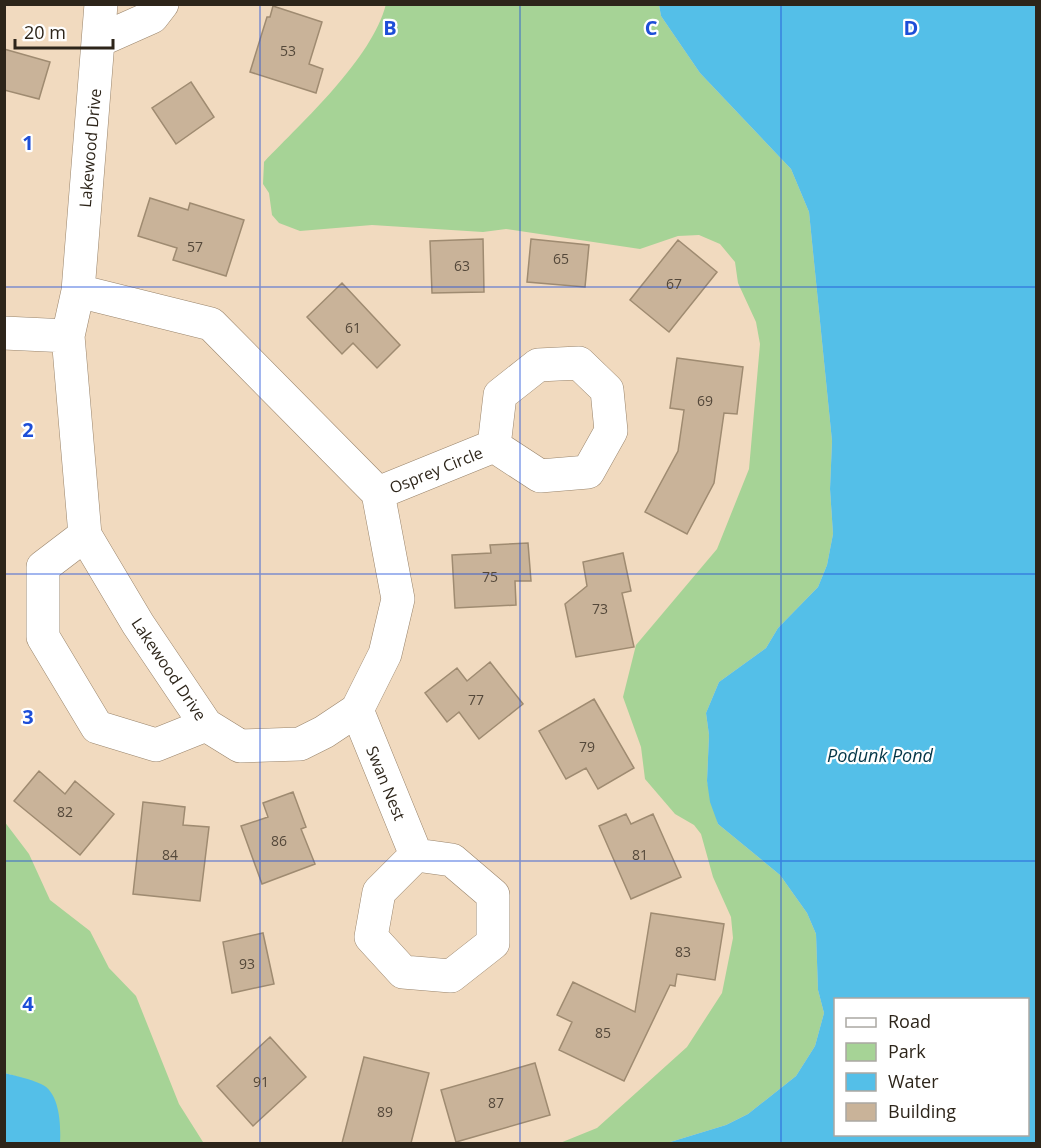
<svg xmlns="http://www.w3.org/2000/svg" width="1041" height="1148" viewBox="0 0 1041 1148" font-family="'Open Sans',sans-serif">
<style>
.green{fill:#a6d396}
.water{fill:#54bfe8;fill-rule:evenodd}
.building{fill:#c9b399;stroke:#9f8b71;stroke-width:1.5}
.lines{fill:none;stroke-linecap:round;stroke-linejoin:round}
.minor-casing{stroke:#99846b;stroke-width:34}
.minor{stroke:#fff;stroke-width:33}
.grid{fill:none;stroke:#1d4ed8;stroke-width:1.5;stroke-opacity:0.55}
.labels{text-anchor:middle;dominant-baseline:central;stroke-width:4.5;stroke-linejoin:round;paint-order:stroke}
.number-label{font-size:14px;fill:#54483a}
.street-label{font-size:16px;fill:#2d251a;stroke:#fff}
.water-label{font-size:18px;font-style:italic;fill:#053748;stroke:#fff}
.grid-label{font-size:20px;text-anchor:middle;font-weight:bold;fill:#1d4ed8;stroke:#fff;stroke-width:4.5;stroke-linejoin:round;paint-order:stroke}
</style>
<rect width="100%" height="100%" fill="#f1dabf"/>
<path class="green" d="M386 4 659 5 661 16 700 73 791 169 809 212 832 441 830 489 833 534 827 565 818 587 778 628 766 648 719 682 706 713 709 735 707 781 718 824 780 875 807 913 816 934 818 990 824 1013 815 1046 796 1076 748 1114 726 1125 667 1143H560L597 1128 687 1047 722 993 733 938 731 917 713 877 701 834 694 825 675 814 645 779 641 747 623 697 636 645 717 549 749 469 760 344 756 322 738 283 735 262 720 244 699 235 678 236 640 249 506 229 483 232 372 225 300 231 279 223 272 215 269 193 263 184 264 162C303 121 372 59 386 4Z
M4 821 29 854 50 900 90 931 109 968 136 996 179 1104 203 1142 208 1143 60 1144 28 1080 5 1073Z"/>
<path class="water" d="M659 5H1036V1143H667L726 1125 748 1114 796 1076 815 1046 824 1013 818 990 816 934 807 913 780 875 718 824 710 802 707 781 709 735 706 713 719 682 766 648 778 628 818 587 827 565 833 534 830 489 832 441 809 212 791 169 700 73 661 16ZM836 1000H1028V1134H836Z
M5 1073C16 1076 30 1079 41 1084 60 1092 61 1126 60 1143H5Z"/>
<path class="building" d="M273 6 322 22 309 64 323 69 316 93 250 72 267 17H270Z
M4 49 50 62 39 99 4 90Z
M191 82 214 117 176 144 152 108Z
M150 198 188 210 190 203 244 220 226 276 173 260 177 248 138 236Z
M483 239 484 292 432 293 430 241Z
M531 239 589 245 585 287 527 282Z
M678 240 717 272 669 332 630 300Z
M342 283 400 345 377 368 353 343 342 354 307 317Z
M677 358 743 367 737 414 724 413 714 483 687 534 645 512 678 451 684 410 670 408Z
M528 543 531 581H515L516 605 455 608 452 555 491 553 490 545Z
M623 553 631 591 622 593 634 647 576 657 565 604 587 586 583 562Z
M490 662 523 704 479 739 459 712 447 722 425 693 457 668 467 681Z
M594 699 634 768 598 789 586 768 566 779 539 731Z
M39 771 65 794 75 781 114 814 80 855 14 801Z
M293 792 306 827 301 829 315 864 262 884 241 826 268 817 263 803Z
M143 802 185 807 183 825 209 827 200 901 133 894Z
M626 814 631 824 653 814 681 877 631 899 599 826Z
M651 913 724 924 715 980 677 974 675 986 670 985 624 1081 559 1050 572 1022 557 1015 573 982 635 1012Z
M263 933 274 984 232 993 223 942Z
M270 1037 306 1077 253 1126 217 1086Z
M364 1057 429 1073 411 1143H342Z
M535 1063 550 1115 456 1142 441 1090Z"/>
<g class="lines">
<defs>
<path id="minor" d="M98 41 152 17 162 4
M78 291 211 324 378 493 398 599 385 654 357 710 324 732 300 744 240 746 206 725 138 624 85 535 68 336 78 291 101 4
M4 333 68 336
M378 493 494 446 540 476 588 472 611 431 607 390 579 363 538 365 500 395 494 446
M85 535 43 567V637L97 727 156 745 206 725
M357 710 416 855 379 892 371 937 403 972 451 976 493 943V895L452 860 416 855"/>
</defs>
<use href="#minor" class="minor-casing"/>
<use href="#minor" class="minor"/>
</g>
<path class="grid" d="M260 4V1144M520 4V1144M781 4V1144M4 287H1036M4 574H1036M4 861H1036"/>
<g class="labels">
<g class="number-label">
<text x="288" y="50">53</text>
<text x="195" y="246">57</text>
<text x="561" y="258">65</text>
<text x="462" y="265">63</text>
<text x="674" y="283">67</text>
<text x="353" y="327">61</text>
<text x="705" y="400">69</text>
<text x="490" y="576">75</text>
<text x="600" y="608">73</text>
<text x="476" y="699">77</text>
<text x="587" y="746">79</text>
<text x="65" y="811">82</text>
<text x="279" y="840">86</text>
<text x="170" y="854">84</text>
<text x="640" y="854">81</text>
<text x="683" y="951">83</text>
<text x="247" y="963">93</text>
<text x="603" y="1032">85</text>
<text x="261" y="1081">91</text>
<text x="496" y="1102">87</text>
<text x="385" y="1111">89</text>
</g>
<g class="street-label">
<text transform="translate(90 148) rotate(-85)">Lakewood Drive</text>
<text transform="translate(436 470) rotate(-22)">Osprey Circle</text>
<text transform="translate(169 669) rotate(56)">Lakewood Drive</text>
<text transform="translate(386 783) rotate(68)">Swan Nest</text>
</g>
<g class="water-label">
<text x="880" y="755">Podunk Pond</text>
</g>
</g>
<g class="grid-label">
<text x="390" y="35">B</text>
<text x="651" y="35">C</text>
<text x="911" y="35">D</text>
<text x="28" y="150">1</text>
<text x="28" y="437">2</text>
<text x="28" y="724">3</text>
<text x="28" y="1011">4</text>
</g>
<rect width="1041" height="1148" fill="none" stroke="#2d251a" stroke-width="12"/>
<rect x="834" y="998" width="195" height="138" fill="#ffffff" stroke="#aba8a3" stroke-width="1.5"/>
<rect x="846" y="1018" width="30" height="9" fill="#ffffff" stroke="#aba8a3" stroke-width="1.5"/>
<text x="888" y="1028" font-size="18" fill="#2d251a">Road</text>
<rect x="846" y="1043" width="30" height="18" fill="#a6d396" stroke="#aba8a3" stroke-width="1.5"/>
<text x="888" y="1058" font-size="18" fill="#2d251a">Park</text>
<rect x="846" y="1073" width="30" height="18" fill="#54bfe8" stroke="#aba8a3" stroke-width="1.5"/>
<text x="888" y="1088" font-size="18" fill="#2d251a">Water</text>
<rect x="846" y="1103" width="30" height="18" fill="#c9b399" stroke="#aba8a3" stroke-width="1.5"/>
<text x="888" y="1118" font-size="18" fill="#2d251a">Building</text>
<path d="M15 39v9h98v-9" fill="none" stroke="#2d251a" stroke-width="3"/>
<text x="24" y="39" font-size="18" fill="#2d251a" stroke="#ffffff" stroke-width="4.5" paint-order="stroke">20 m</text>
</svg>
